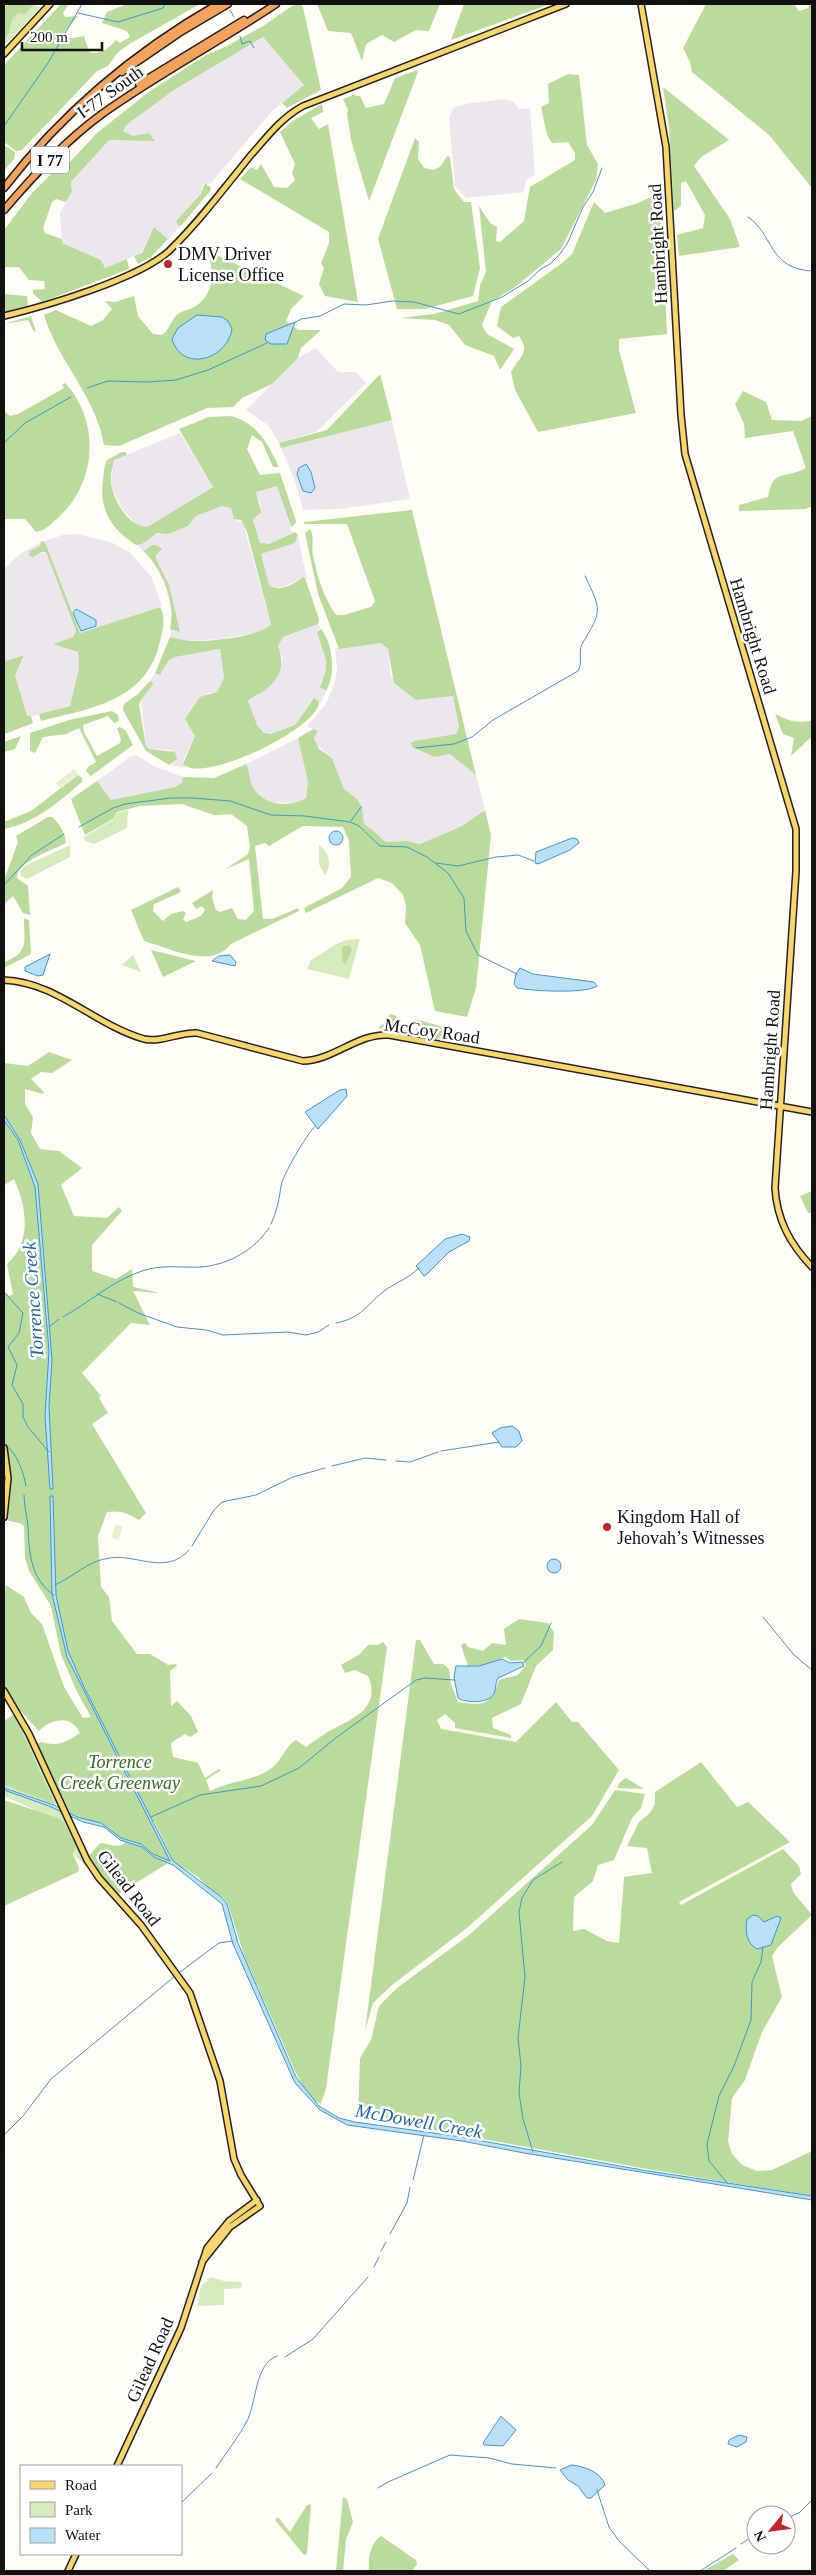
<svg xmlns="http://www.w3.org/2000/svg" width="816" height="2575" viewBox="0 0 816 2575" font-family="'Times New Roman',serif">
<style>
.industrial{fill:#eee6ef}
.green{fill:#d5ebbd}
.forest{fill:#b9dc9c}
.pitch{fill:#e6f2cf}
.water{fill:#b9e0f7;stroke:#3f96cf}
.lines{fill:none;stroke-linecap:round;stroke-linejoin:round}
.stream{stroke:#3f96cf;stroke-width:1}
.major-casing{stroke:#222;stroke-width:8}
.highway-casing{stroke:#222;stroke-width:9}
.major{stroke:#f9d66b;stroke-width:5}
.highway{stroke:#f5a25d;stroke-width:6}
.poi-dot{fill:#c4262e;stroke:#fff;stroke-width:2}
.labels{text-anchor:middle;dominant-baseline:central;stroke-width:5;stroke-linejoin:round;paint-order:stroke}
.shield{fill:#fff;stroke:#585858;stroke-width:1}
.shield-label{font-size:16px;font-weight:bold;fill:#111}
.street-label{font-size:18px;fill:#111;stroke:#fff}
.poi-label{font-size:18px;fill:#111;stroke:#fff;text-anchor:start}
.park-label{font-size:18px;font-style:italic;fill:#2f6b1f;stroke:#fff}
.water-label{font-size:19px;font-style:italic;fill:#1768a6;stroke:#fff}
</style>
<rect width="100%" height="100%" fill="#fffdf5"/>
<path class="industrial" d="M263 37 304 85 273 110 211 183 203 184 200 195 176 221 181 226 168 239 154 227 141 253 105 268 101 260 62 243 60 212 72 193 71 182 109 140 149 133 133 136 123 131 125 125 174 90Z
M504 99 514 102 519 109 530 108 535 175 526 180 524 192 466 198 455 186 449 118 453 108 465 104Z
M316 348 338 372H356L366 383 316 432 279 443 268 425 246 410 298 358Z
M392 420 410 499 339 509 303 510 295 481 281 448Z
M180 433 213 487 149 526H138L123 510 113 490 111 480 114 460Z
M277 485 292 533 269 544H260L253 520 257 517 261 507 256 492Z
M222 506 231 508 234 519 243 523 271 624 261 632 220 639 189 641 170 637 172 613 165 585 156 565 138 545 153 535 188 526 196 516Z
M78 534 111 542 130 553 151 576 162 606 80 633 44 541 63 535Z
M298 535 307 581 303 577 286 586 273 588 269 585 261 554 295 543Z
M41 542 40 546 30 551 31 557 46 552 76 631 73 637 53 644 78 652 79 668 70 706 27 717 15 675 23 655 6 661 4 654V569L20 554Z
M318 624 321 629 317 630 326 660V669L320 684 324 691H326L320 705 319 702 311 701 295 725 271 734 264 733 255 722 248 701 263 692 283 660 278 646 283 637Z
M381 643 388 649 391 677 453 696 459 727 456 734 415 749 434 757 450 754 476 775 485 810 462 826 420 844 407 841 386 842 364 823 362 807 357 799 344 789 332 758 317 745 314 738 318 732 307 726 325 705 334 686 337 668 335 648Z
M220 649 224 678 217 692 208 693 186 723 191 727 195 736 183 761 186 768 169 765 173 764 171 750 149 749 146 746 141 700 152 686 150 681 155 673 160 675 169 660 175 657Z
M298 738 308 782 306 798 298 803 269 802 258 795 252 786 246 764Z
M136 755 154 766 183 777 182 783 175 787 111 800 97 781 130 757Z"/>
<path class="green" d="M4 4H30L41 7 4 46Z
M128 810 127 828 94 844 85 841 84 837 113 820 117 813Z
M70 845V857L27 879 21 876 20 871 25 866Z
M319 845C330 854 332 864 325 876L319 864Z
M360 939 349 979 307 969 311 960C333 949 334 939 360 939Z
M133 955 141 972 122 965Z
M16 1714 57 1802 55 1806 60 1810 87 1868 33 1809 4 1796C4 1771 0 1731 16 1714Z
M211 2277 224 2281 242 2282 241 2288 224 2289V2305L197 2306 201 2286Z"/>
<path class="forest" d="M4 4 33 5 25 14 18 13 12 19 9 33 4 41Z
M61 4 68 5 63 13 65 17 78 16 65 31 67 39 84 36 89 52C100 56 109 48 116 40L120 43 130 37 127 31 102 23 107 12 127 4H200L131 43 118 52 108 66 97 71 22 150 16 151 4 142V65Z
M300 4 303 7 321 90 287 108 282 103 304 85 263 37 174 90 126 125 123 131 133 136 149 133 155 141 109 140 71 182 72 192 66 202 56 199 52 202 43 228 45 233 62 239V243L101 260 105 268 127 259 129 269 42 302 33 293V290L45 289 44 281 29 280 19 267H4V230L32 193 53 172 70 162 97 133 150 91 206 55 225 47 263 26 292 6Z
M317 4H440L429 31 416 30 394 42 382 35 366 44 362 61 351 33 328 31Z
M464 4H550L451 40Z
M706 4H794L799 11 809 8 807 4H812V188L769 135 692 72 690 62 683 48Z
M417 70 418 72 369 201 351 140 347 114 348 110 343 99 353 95 360 96 366 108 384 104 395 78Z
M568 74 579 75 587 145 598 164 596 180 561 249 514 288 492 301 482 325 487 334 514 349 500 370 494 356 465 345 449 325 435 320 400 318 434 314 478 301 480 285 486 272 479 206 490 223 497 227 496 241 500 242 524 221 530 187 575 160V153L568 142 552 143 547 135 541 107 549 103 548 84Z
M663 87 729 140 701 157 694 166 730 219 740 247 679 256 677 235 703 228 705 215 686 181 681 183V206L674 211 669 128Z
M322 104 323 112 311 118 319 129 328 124 358 302 325 296 319 284 324 268 321 263 329 243V232L240 179 251 167 257 170 261 164 274 187 287 188 295 180 292 173 295 164 280 132 294 120Z
M415 138 419 142 418 159 424 168 434 170 441 166 447 156 450 157 454 189 464 202H471L480 268 473 296 425 309H397L378 239Z
M4 145 15 152 14 159 4 171Z
M205 183 211 188 210 191 181 226 178 225 176 221 200 195Z
M661 192 667 334 619 339V350L636 413 538 432 515 390 511 372C519 357 531 353 519 336L513 338 497 326 501 307 562 263 572 254 594 202 605 213 638 203Z
M154 227 168 239 151 257 138 264 134 256 142 253Z
M206 250 304 296 291 309 286 321 298 330H321L301 348 298 358 272 384 242 398 233 407 207 408 119 446 104 445C96 396 58 362 44 315L56 310 91 326 103 320 112 309 105 301 115 302 134 296 138 316 153 334 161 335C170 331 170 320 178 314 183 310 190 310 196 306 215 293 215 270 206 250Z
M4 294 27 296 28 306 4 313Z
M31 316 36 332 33 330 28 320 4 324Z
M380 374 392 420 281 448 279 443 327 430Z
M65 383C100 420 97 480 61 515 53 522 47 530 36 532L25 519H4V411L10 416 18 414 64 388 62 385Z
M743 391 766 402 772 420 801 421 812 416V506L805 509 739 511V505L768 497C773 468 783 480 806 468L793 431 745 438 744 424 735 404Z
M230 416C257 422 268 444 279 467H273L262 442 252 435 247 449 260 475 280 473 296 521 295 524 291 527 277 486 256 492 261 512 253 520 260 543 269 544 295 532 298 535 295 543 261 554 269 585C279 593 294 584 303 577L305 578 319 619 318 624 283 637 278 646C285 665 281 677 264 691 259 695 253 696 248 701L257 725 264 733 271 734 295 725 314 698 319 702C319 728 202 785 183 764L195 736 185 719 200 697 217 692 224 678 220 649 175 657 169 660 160 675 155 673 170 637C176 638 183 640 189 641 206 642 261 637 271 624L247 532 241 520 234 519 231 508 222 506 196 516 188 526 168 534 157 533 142 544 136 545C111 529 99 510 103 480 104 473 104 466 107 460L122 452H126L127 455 114 460C113 467 110 474 111 480 111 497 130 531 149 526L213 487 179 429 209 417Z
M412 510 476 775 450 754 434 757 412 747 411 743 415 741 456 734 459 727 453 696 416 700 394 683 388 649 381 643 339 649 318 594 305 533 310 529C315 536 311 547 313 556 317 576 324 598 336 615H344L371 607 375 601 347 524H304V522Z
M41 541 45 542 80 633 160 607C166 616 163 631 160 641 147 701 92 708 41 721L39 714 70 706 79 668 78 652 53 644 73 637 76 631 46 552H42L33 557 29 556 30 551 40 546Z
M152 545H157L162 549 156 555V559L169 585 180 632 170 629C176 601 163 572 144 551Z
M321 629C333 643 336 675 326 691L320 687 326 669V660L317 632Z
M4 654 6 661 24 655 15 675 27 716H31L33 723 5 734Z
M150 681 153 683 152 686 141 700 139 705 146 746 149 749 175 752 177 759 169 765 146 751 123 710 124 704 138 694Z
M112 711 118 715 119 721 114 723 108 716 83 725 84 732 97 756 120 743 121 739 117 728 120 727 126 731 133 745 91 776 86 771 88 767 96 762 79 728 66 734 43 737 35 753 30 751V733L69 720Z
M775 714C788 720 798 725 812 720V742L810 738 791 756 794 738 783 734Z
M313 729 318 731 314 738 319 749 332 758 344 789 357 799 362 807 364 823 386 842 407 841 420 844 462 826 485 810 491 835 476 988 467 1017 435 1011 420 945 405 923 406 906 403 895 392 883 378 878 306 913 304 908 342 888 351 877 349 841 343 827 303 826 269 846 265 843 255 846 263 919H272L298 908 299 911 231 944C211 970 170 948 144 941L131 910 178 887 181 891 179 893 154 904 153 911 163 921 171 914 183 911 186 913 183 919 186 922 201 916 205 910 202 906 196 909 192 903 213 890 212 898 216 910 220 912 232 908 238 919 246 920 254 911 249 859 226 869 248 854 250 847 247 826 231 814 214 815 182 804 140 806 117 812 113 819 85 835 71 799 97 781 111 800 175 787 182 783 183 777 214 778 246 764C250 771 249 780 253 787 263 806 290 808 306 798L308 782 298 738Z
M21 736 15 749 4 752V742Z
M78 775 82 778V782C60 801 33 824 4 829V822L31 811Z
M48 817H52C59 823 66 834 66 843 53 850 16 862 17 878L28 886 30 915 23 913 13 896 4 904V880L18 842 16 836Z
M24 918 29 920 31 954 4 968V962C29 953 24 942 24 918Z
M349 945 352 950 345 965 342 960V947Z
M151 950 196 961 163 977Z
M390 1014 397 1016 394 1031 378 1028 387 1021Z
M418 1020 466 1033 465 1044 415 1035Z
M49 1052 72 1060 52 1073 41 1072 31 1079 44 1092 43 1094 25 1089V1104L33 1117 31 1133 40 1149 59 1151 82 1168 61 1185 74 1216 107 1218 119 1207 122 1211 92 1245V1271L116 1279 132 1269 133 1287 161 1293 133 1291 150 1325 131 1323 82 1373 101 1396 99 1398 108 1413 92 1424 146 1513 139 1520C128 1513 120 1510 107 1512L98 1536 101 1587 109 1597 112 1621 137 1654H150L168 1665 176 1664 177 1666 170 1671 171 1706 177 1701 191 1716 198 1732 190 1737 185 1734 171 1743 173 1757 198 1763 205 1778 219 1769 221 1770 206 1780 210 1791C228 1782 254 1780 269 1770 283 1761 283 1748 296 1740L306 1747C313 1742 321 1736 329 1731 352 1719 382 1708 368 1676L355 1670 345 1673 341 1665 360 1654 368 1645H378L383 1642 387 1647 326 2088 321 2104C309 2100 301 2081 295 2071L244 1955 228 1904 222 1897 209 1888 198 1877 174 1862 154 1821 152 1823 175 1866 168 1863 117 1895 92 1866 89 1856 100 1843C110 1843 118 1850 126 1842L106 1827 72 1817 37 1744 42 1742C57 1747 67 1742 80 1733 71 1714 51 1719 39 1731L16 1706 4 1686V1602L6 1585 24 1597 31 1613 42 1624 64 1687 83 1718 91 1717 77 1692 61 1655 51 1606 29 1571 25 1558 24 1526 20 1523 8 1521C10 1493 14 1466 4 1440V1291L9 1296 13 1294 7 1264C32 1242 27 1208 14 1179L4 1185V1063L28 1066Z
M812 1191V1213H808L800 1196Z
M519 1619 548 1623 554 1632 553 1650 536 1666 521 1704 492 1718 493 1728 511 1735V1738L455 1728V1723L445 1714 437 1720 441 1729 516 1742 556 1702 572 1722H578L619 1770 592 1816 467 1928 392 1985 373 2003 365 2031 416 1640H420L434 1664H443L449 1669 451 1684 458 1702C484 1706 491 1705 499 1680L518 1675 526 1665 523 1660 511 1661 505 1657 485 1665 468 1666 461 1645 465 1643 468 1647 483 1651 492 1643 506 1645 504 1629Z
M14 1714 55 1804 4 1785V1721Z
M701 1762 737 1807 748 1802 790 1842 679 1902 681 1905 783 1849 799 1866 801 1874 791 1884 793 1892 812 1915 778 1947 772 1956 782 1997 762 2032 745 2080 732 2098 728 2141 732 2154 742 2165 757 2171 772 2170 812 2151V2196L647 2169 439 2131 358 2119 360 2058 371 2040 379 2006 397 1988 469 1935 592 1825 615 1790 645 1794 641 1808 632 1818 614 1860 598 1865 593 1881 574 1897 573 1931 584 1929 607 1941 619 1943 624 1877 652 1873 647 1848 627 1846 639 1822 650 1813 655 1804V1792Z
M626 1778 644 1789 617 1788 620 1782Z
M4 1800 58 1818 64 1822 76 1846 73 1854 79 1868 78 1872 4 1906Z
M343 2497 347 2499 353 2522 346 2539 343 2571H336Z
M311 2504 307 2554 304 2555 275 2520 278 2517 290 2532 307 2505Z
M381 2536 416 2560 417 2564 412 2571H369C368 2559 370 2543 381 2536Z
M733 2554 739 2560 723 2571H703Z"/>
<path class="pitch" d="M74 769 78 774 60 788 56 783Z
M116 1524 123 1527 118 1540 111 1537Z"/>
<path class="water" d="M197 315 222 317 228 321 232 329C227 360 182 373 172 339L178 328Z
M295 322 287 344H271L265 340 266 334Z
M306 464 311 472 315 488 311 493 303 491 297 474 299 468Z
M76 609 96 620V626L81 631 73 613Z
M329 838a7 7 0 1 1 14 0a7 7 0 1 1-14 0Z
M572 838 577 839 579 843 570 850 538 864 535 863 536 852Z
M50 954 43 975 38 976 25 971V967Z
M230 955 236 962 235 966 212 961 219 956Z
M520 968 533 974 594 982 597 986C587 994 532 991 517 988L514 984 516 974Z
M346 1089 347 1096 318 1129 305 1112 340 1090Z
M4 1115 20 1140 38 1184 52 1360 49 1406 53 1489H50L45 1416 49 1351 35 1187 18 1140 4 1120Z
M462 1234 470 1237 469 1241 449 1252 427 1274 424 1276 416 1266 445 1239Z
M512 1426 519 1431 522 1441 516 1447H502L492 1433 500 1428Z
M50 1496H53L56 1595 68 1651 84 1687 173 1861 220 1896 227 1904 238 1943 296 2077 319 2106 339 2118 355 2122 455 2136 642 2170 812 2196V2200L524 2153 462 2141 347 2125 320 2110 295 2083 233 1944 222 1904 173 1865 154 1857 142 1847 120 1840 104 1827 83 1822 49 1806 4 1790V1788L54 1805 77 1817 101 1823 121 1838 141 1844 153 1854 170 1861 67 1657 52 1594Z
M547 1566a7 7 0 1 1 14 0a7 7 0 1 1-14 0Z
M502 1659 510 1663 522 1662 524 1666 498 1678C495 1683 496 1689 494 1694 488 1704 465 1703 458 1698L454 1677 456 1666H479Z
M753 1915 758 1916 764 1922 777 1916 781 1918 771 1945 757 1949C746 1943 745 1931 747 1919Z
M501 2416 516 2430 503 2446 484 2445 483 2443Z
M739 2435 747 2437 746 2442 737 2447 728 2444 729 2440Z
M571 2465C584 2466 601 2472 605 2485L591 2498H587L578 2486 568 2480 560 2470Z"/>
<g class="lines">
<path class="stream" d="M377 4H380
M230 10 234 17
M78 13 118 22 163 8 165 4
M240 36 242 44 250 41 254 48
M4 126 48 63 82 4
M748 217C774 234 768 269 812 271
M294 323 301 319 320 316 344 304 366 305 392 301 414 302 459 314 502 297 528 281 541 269 550 264 559 255 567 244 583 207 593 192 602 168
M87 388 108 381 147 382 176 380 208 370 267 343
M4 443 25 423 71 397
M416 748 454 744 472 737 493 720 578 671C583 663 578 652 582 644 602 611 602 611 585 576
M351 821 361 807
M79 827 113 808 125 804 171 798H193L230 801 271 815 305 816 350 822 359 826 380 846 407 847 427 857 448 873 464 898 466 931 478 955 517 974
M436 863 458 866 496 857 518 855 534 861
M4 885 32 855 64 834
M271 1224C277 1211 279 1200 281 1186 282 1176 307 1134 315 1126
M4 1292 23 1313 19 1333 8 1347 17 1365 12 1385 23 1404V1417L28 1427 49 1452
M97 1294 117 1302
M119 1303 138 1313 177 1327 206 1330 223 1335 287 1332 306 1335 318 1332 329 1325
M63 1317C90 1302 112 1281 142 1271 162 1264 182 1268 202 1267 230 1264 254 1250 269 1228
M336 1323C363 1318 367 1303 387 1289 398 1282 410 1277 419 1268
M49 1327 59 1319
M6 1446C17 1452 24 1474 26 1486
M441 1451 499 1442
M396 1461 410 1462 438 1452
M332 1466 365 1458 386 1460
M24 1495C24 1506 27 1516 28 1526 29 1551 30 1579 54 1595
M192 1546 214 1510 222 1502 256 1495 293 1477 325 1468
M55 1585C73 1577 89 1560 110 1558 138 1554 166 1576 189 1550
M763 1617 794 1655 812 1670
M523 1663 541 1646 551 1623
M151 1817 200 1795 261 1786 299 1768 337 1737 416 1680 425 1678 455 1680
M180 1972 219 1943 232 1941
M4 2135 23 2116 51 2079 175 1976
M533 2152 523 2119 519 2093 521 2066 518 2038 525 1977 519 1912 522 1898 533 1880 562 1862
M413 2180 424 2135
M728 2184 709 2161 707 2144 719 2096 734 2066 751 2020 752 1982 761 1962 763 1947
M390 2234 407 2203 410 2187
M381 2251 386 2242
M374 2267 379 2257
M285 2357 313 2339 368 2277
M216 2468C226 2453 237 2439 246 2423 257 2404 254 2364 277 2356
M378 2488 388 2482 450 2455 489 2458 512 2464 556 2468
M597 2490 609 2527 619 2541 650 2571
M181 2503 212 2473
M786 2518 799 2513 812 2500
M741 2544 756 2534
M700 2571 736 2548"/>
<defs>
<path id="major" d="M641 4 666 147 681 415 685 454 796 829V871L775 1188C777 1220 790 1244 812 1267
M4 54 50 4
M4 316C46 306 138 279 169 251 199 222 225 187 251 155 267 137 281 118 303 106L566 4
M4 980C56 982 95 1025 144 1039 161 1043 179 1032 197 1033L303 1061C334 1060 358 1033 389 1035L812 1112
M4 1448 8 1478 4 1517
M4 1691 29 1734 87 1860 99 1878 141 1925 190 1993 220 2081 234 2159 241 2175 260 2206 230 2227 202 2262
M117 2466 181 2328 207 2248 229 2221 257 2200
M68 2571 76 2554"/>
<path id="highway" d="M122 72 179 33 228 4
M139 84 244 20
M4 188C62 113 136 51 218 4
M4 210C33 176 65 141 102 114 158 74 219 42 276 4"/>
</defs>
<use href="#major" class="major-casing"/>
<use href="#highway" class="highway-casing"/>
<use href="#major" class="major"/>
<use href="#highway" class="highway"/>
</g>
<g class="poi-dot">
<circle cx="168" cy="264" r="5"/>
<circle cx="607" cy="1527" r="5"/>
</g>
<g class="labels">
<rect class="shield" x="31" y="146.5" width="38" height="27" rx="4"/>
<g class="shield-label">
<text x="50" y="160">I 77</text>
</g>
<g class="street-label">
<text transform="translate(110 92) rotate(-36)">I-77 South</text>
<text transform="translate(658 244) rotate(-93)">Hambright Road</text>
<text transform="translate(753 636) rotate(73)">Hambright Road</text>
<text transform="translate(432 1031) rotate(8)">McCoy Road</text>
<text transform="translate(770 1050) rotate(-86)">Hambright Road</text>
<text transform="translate(129 1888) rotate(52)">Gilead Road</text>
<text transform="translate(150 2360) rotate(-66)">Gilead Road</text>
</g>
<g class="poi-label">
<text x="178" y="254">DMV Driver<tspan x="178" dy="21">License Office</tspan></text>
<text x="617" y="1517">Kingdom Hall of<tspan x="617" dy="21">Jehovah’s Witnesses</tspan></text>
</g>
<g class="park-label">
<text x="120" y="1762">Torrence<tspan x="120" dy="21">Creek Greenway</tspan></text>
</g>
<g class="water-label">
<text transform="translate(33 1300) rotate(-94)">Torrence Creek</text>
<text transform="translate(419 2121) rotate(10)">McDowell Creek</text>
</g>
</g>
<rect width="816" height="2575" fill="none" stroke="#111111" stroke-width="10"/>
<rect x="20" y="2465" width="162" height="90" fill="#ffffff" stroke="#a0a0a0"/>
<rect x="30" y="2481" width="25" height="8" fill="#f9d66b" stroke="#a0a0a0"/>
<text x="65" y="2490" font-size="15" fill="#111111">Road</text>
<rect x="30" y="2502" width="25" height="15" fill="#d5ebbd" stroke="#a0a0a0"/>
<text x="65" y="2515" font-size="15" fill="#111111">Park</text>
<rect x="30" y="2528" width="25" height="15" fill="#b9e0f7" stroke="#a0a0a0"/>
<text x="65" y="2540" font-size="15" fill="#111111">Water</text>
<g transform="translate(771 2530) rotate(241)"><circle r="24" fill="#ffffff" stroke="#a0a0a0"/>
<path d="M0-4L9 19L0 12L-9 19Z" fill="#c4262e"/>
<text y="-8" font-size="14" font-weight="bold" text-anchor="middle" fill="#111111">N</text>
</g>
<path d="M22 42v8h80v-8" fill="none" stroke="#111111" stroke-width="2.5"/>
<text x="30" y="42" font-size="15" fill="#111111" stroke="#ffffff" stroke-width="4" paint-order="stroke">200 m</text>
</svg>
